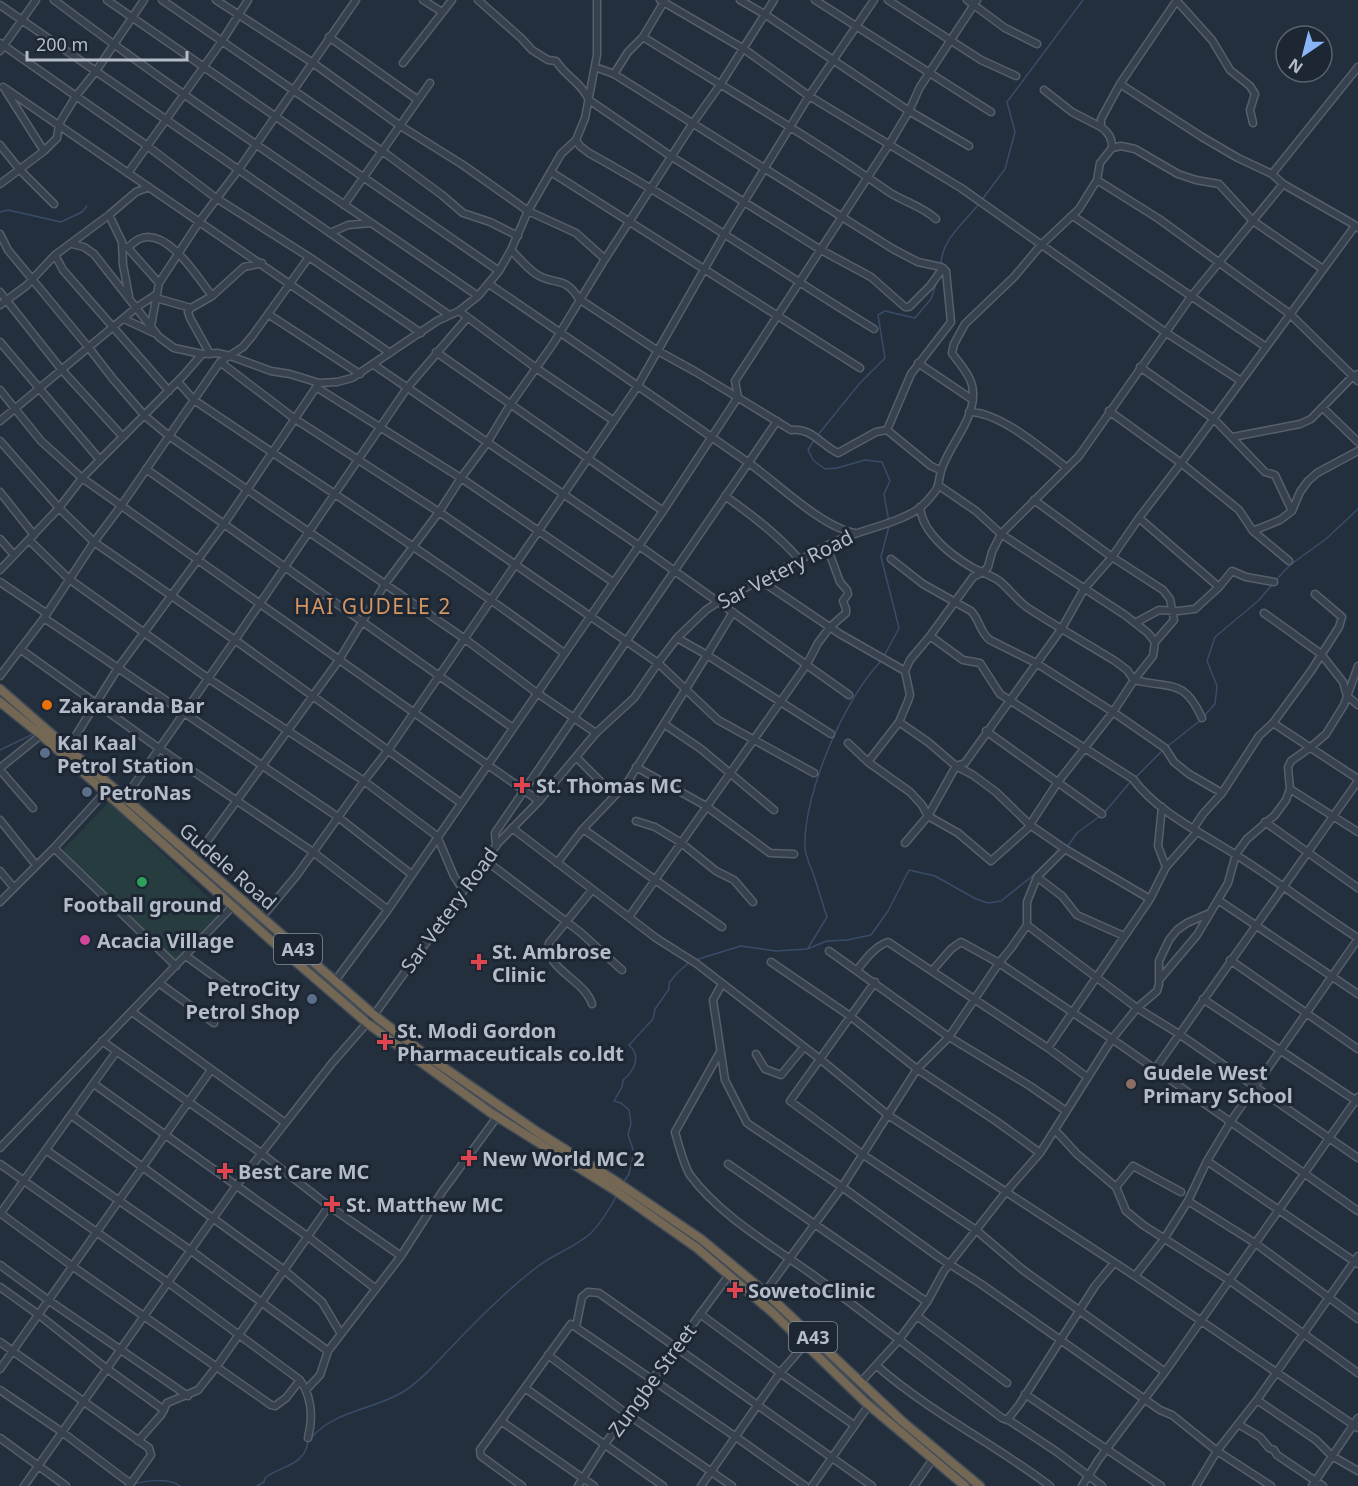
<svg xmlns="http://www.w3.org/2000/svg" width="1358" height="1486" viewBox="0 0 1358 1486" font-family="'Noto Sans',sans-serif">
<style>
.green{fill:#263c3f}
.lines{fill:none;stroke-linecap:round;stroke-linejoin:round}
.stream{stroke:#394c67;stroke-width:1.5}
.minor-casing{stroke:#565f6c;stroke-width:9}
.highway-casing{stroke:#434c59;stroke-width:11}
.minor{stroke:#38414e;stroke-width:6}
.highway{stroke:#746855;stroke-width:8}
.food-dot{fill:#e8710a;stroke:#1d2633;stroke-width:2}
.service-dot{fill:#5c6f8a;stroke:#1d2633;stroke-width:2}
.health-dot{fill:#e0444e;stroke:#1d2633;stroke-width:2}
.leisure-dot{fill:#2e9e5b;stroke:#1d2633;stroke-width:2}
.hotel-dot{fill:#d1479c;stroke:#1d2633;stroke-width:2}
.education-dot{fill:#8d6e63;stroke:#1d2633;stroke-width:2}
.labels{text-anchor:middle;dominant-baseline:central;stroke-width:6;stroke-linejoin:round;paint-order:stroke}
.shield{fill:#1d2633;stroke:#878f9c;stroke-width:1.5}
.shield-label{font-size:18px;font-weight:bold;fill:#b4bcc9}
.street-label{font-size:20px;fill:#b4bcc9;stroke:#1d2633}
.poi-label{font-size:20px;font-weight:bold;fill:#b4bcc9;stroke:#1d2633;text-anchor:start}
.neighbourhood-label{font-size:21px;letter-spacing:1.5px;fill:#d59563;stroke:#1d2633}
</style>
<rect width="100%" height="100%" fill="#242f3e"/>
<path class="green" d="M109 802 224 913 175 963 61 852Z"/>
<g class="lines">
<path class="stream" d="M981 201 1005 169 1015 132 1007 102 1083 0
M0 212 8 210 61 222 82 212 87 206
M941 265C941 240 964 223 978 205
M817 436 860 383 885 358 878 315 885 311 915 318 931 299 937 281
M814 440 808 450 813 460 825 469 837 468 865 460 882 462 890 481 884 494 889 522
M1275 581 1290 565 1326 539 1358 509
M884 656 899 628 881 557 889 526
M1205 715 1215 704 1217 686 1207 661 1215 637 1258 601 1272 585
M1168 746 1202 719
M0 750 31 735
M1136 777 1164 749
M1104 813 1132 780
M1067 847 1077 833 1100 816
M808 948 827 917C822 902 818 888 813 873 810 865 805 855 805 847 803 794 845 697 882 660
M695 960 741 946 776 951 807 949 827 941 847 940 871 935 888 911 909 870 935 876 976 899 988 903 1001 901 1040 870
M623 1183 629 1174 634 1152 628 1135 631 1123 629 1110 621 1103 614 1101 622 1087 623 1080C634 1071 642 1057 629 1045L653 1019 655 1009 669 989V983L677 973 691 961
M311 1438C335 1410 373 1410 403 1392 426 1377 444 1354 463 1335 486 1311 511 1287 537 1267 553 1254 576 1247 591 1233 601 1223 610 1208 617 1195
M132 1485C144 1480 170 1478 180 1486
M257 1486 264 1482 265 1478 269 1475C286 1465 305 1464 308 1441"/>
<defs>
<path id="minor" d="M54 0C192 104 336 198 478 296
M107 0 499 271
M162 0 389 156 442 195 463 213 490 222 518 236
M216 0 313 63 399 125 463 165 528 211 576 233 605 259
M423 0 442 12
M478 0 521 38 532 50 548 60 556 61C566 77 581 82 589 100L672 157 821 250 871 277 905 307H909L930 286 943 268
M660 0 744 49 809 96 961 188 1165 332 1241 381
M740 0 766 15 909 111 969 146
M815 0 991 112
M888 0 981 60 1016 76
M967 0 1005 28 1037 44
M1176 0 1212 40 1230 70 1250 86 1255 94 1250 110 1253 123
M1177 0 1120 84 1202 137 1238 158 1272 174 1283 184 1353 224 1358 228
M0 5 449 315
M329 37 418 100
M643 37C725 88 809 136 889 192 904 202 922 206 936 219
M0 43 146 145 216 198 309 257 421 333
M0 51 36 0
M403 63 452 0
M595 67 614 74 893 249 918 262 941 267 946 271 951 322 911 374 887 430 931 466 940 470
M614 74 628 52 643 37 665 0
M3 87 390 353
M4 88 44 151
M1044 90 1072 112 1101 127
M576 140 580 146 589 153C687 207 779 271 874 329
M0 145 20 170 54 204
M1112 148 1121 146 1135 149 1178 174 1196 180 1219 184 1253 221 1323 269
M1112 148C1112 138 1109 133 1101 127V119L1120 84
M551 172 860 368
M128 173 222 41 248 0
M1272 174 1358 67
M1097 180 1159 219 1290 314 1358 381
M0 184 44 151 57 138 59 124 76 96 96 71 144 0
M344 205 430 83
M109 215 122 242 123 265 129 296
M1073 216 1266 347
M330 233 348 225 371 223
M0 234 8 250 89 348 113 379 145 416 169 436 465 639 537 693 596 733
M72 244 84 247 94 254 159 337 174 348 202 354 217 353 230 356 271 371 290 374 319 383 337 382 352 378 437 321 459 311 478 296 499 271 511 250 528 211 561 154 576 140 585 118 597 55V0
M127 247 159 283
M128 247C131 245 135 241 139 239 167 226 198 278 212 296
M511 250C519 258 527 268 536 274 554 286 565 275 579 299L658 351 696 372 791 430C811 427 821 445 838 453L876 432 887 430
M55 255 63 270 169 391
M489 284C576 343 663 403 749 463 777 483 823 528 855 533
M0 292 61 369 123 437
M156 298 191 308
M0 305 26 286 55 255 109 215 136 192 149 187
M459 311 536 368 614 421
M268 314 360 374
M124 319 154 333
M151 326 159 283 199 222 239 169 356 0
M0 342 100 460
M436 352 663 511
M210 354 190 318 188 312 191 308 212 296 244 267 262 263
M220 362 295 419 439 512 658 663 718 720 814 773
M918 363 973 400
M374 365 638 545 849 695
M1140 367 1214 419 1265 472 1275 475 1292 511
M178 382 194 400C318 484 444 564 564 653
M319 383 224 524 118 668 338 817 411 874
M316 387 461 478 613 582
M0 390 41 441 82 478 539 801
M1323 408 1358 442
M1109 411 1181 463 1239 510 1253 531 1289 561
M969 412C1000 412 1042 449 1067 468
M0 421 137 307 157 294
M1233 437 1300 424 1311 419 1352 377 1358 374
M0 441 59 508 94 542 235 640 407 388 467 318
M146 469 513 728
M0 492 34 535
M725 496C752 515 777 534 799 559
M1034 500 1112 557 1163 590 1170 599 1174 620 1155 642
M920 507C922 533 952 556 973 568 981 572 990 575 998 580 1009 588 1017 601 1028 608 1057 627 1086 643 1115 661L1127 670 1134 680C1171 689 1184 678 1202 718
M1139 518 1219 587
M1253 531 1280 520 1292 511 1300 492 1308 481 1317 473 1358 451
M0 539 14 555
M29 540 69 579 209 679 364 781 437 836 454 876 463 890
M891 559 923 584 971 611C980 620 980 633 990 640L1036 663 1113 712 1165 748 1174 762 1189 774 1222 793
M0 570 59 508 82 478 183 376 202 354
M760 580 840 634 905 671
M0 582 46 613
M1264 613 1321 654 1343 682 1347 696 1358 705
M44 618 118 668 68 748
M1135 623 1159 610 1178 611 1195 609 1219 587 1232 571 1246 577 1274 582
M930 636 963 660 980 663 1000 694 1133 779C1156 811 1203 834 1236 855 1278 881 1317 912 1358 938
M677 638 707 655 733 612
M20 649 160 749 313 852 387 909
M0 676 44 618 94 542 121 506 220 362 243 347 253 335 309 257
M899 722 928 742 956 766 973 775 996 792 1030 825 1065 849 1150 899
M1273 723 1358 779
M664 724 701 749 774 810
M986 731 1102 814
M848 743 868 762 910 792 922 805 928 816 958 833 991 861 1027 829 1058 782 1113 712 1134 680 1153 656 1155 642 1148 633 1125 615 1001 534 976 511 938 485
M576 757 614 795
M868 762 899 722 908 701 910 695 905 671 910 660 930 636 973 577 983 572 988 567 992 552 1001 534 1079 456 1190 298 1283 184
M636 767 706 806 770 853 794 854
M0 768 41 735
M0 770 33 808
M1290 789 1358 832
M124 799 235 640 461 803
M1162 807 1158 846 1166 867
M0 820 36 865
M636 821 655 827 680 842 716 871 734 880 753 902
M1265 822 1358 888
M512 828 656 938 697 964 820 1059 888 1115 1135 1276 1358 1428
M583 829 722 927
M1193 829 1203 814 1222 793 1259 736 1273 723 1311 671 1339 627 1342 617 1315 594
M905 843 928 816 956 766 965 763 1062 628 1084 589 1112 557 1139 518 1181 463 1355 226
M496 846 495 833 777 421
M54 848 176 966
M195 858 339 660 385 584 439 512 461 478 487 443 510 405 553 344 605 259 693 123 720 85 774 0
M485 860 580 932 622 970
M557 863 583 829 627 783 707 655 831 734
M0 871 14 888
M1037 877 1062 896 1077 915 1124 936
M1218 900 1358 994
M0 902 54 848 107 790
M629 917 807 664 818 643 830 627 846 613V609L843 601 848 594 847 590 840 582 830 555 817 550
M261 918 297 875 364 781 389 749 637 387 725 233 809 96 874 0
M1027 925 1137 1008 1179 1034 1358 1158
M829 951 949 1037 1030 1086 1066 1111
M186 956 236 992
M1230 960 1358 1049
M771 962 850 1016 917 1069 996 1121 1040 1153
M857 970C865 960 875 946 888 942L1048 1048 1087 1077
M932 971 951 949 961 942 999 963 1112 1039 1358 1211
M1159 980 1197 935 1228 883 1236 854 1247 839 1275 815 1286 800 1290 789 1288 767 1291 761 1311 747 1326 734 1344 705 1358 666
M335 981 387 911 663 511 738 397 735 381 890 143 909 111 920 87 977 0
M875 982 790 1101 862 1154 976 1230 1023 1270 1165 1372
M159 983 214 1023
M722 984 713 1000 725 1080 747 1123 842 1187 940 1258 981 1284 1160 1410 1172 1415 1217 1451 1271 1486
M1203 999 1358 1102
M592 1004C585 980 544 969 549 943L592 890
M132 1012 284 1122
M102 1041 261 1153 329 1206 401 1256
M1048 1048 1150 899 1166 867 1197 832
M720 1052 675 1132C678 1143 685 1167 690 1175 720 1216 773 1246 813 1275 877 1322 939 1371 1002 1418L1010 1421 1057 1452 1102 1486
M756 1054 765 1069 781 1075 804 1047
M1155 1069 1358 781
M94 1084 307 1236 376 1289
M71 1115 284 1270 322 1302 341 1334
M1055 1130 1077 1154 1116 1187 1126 1211 1143 1225 1229 1280 1358 1373
M0 1148 233 906
M46 1150 190 1250 328 1351
M1207 1161 1358 1264
M0 1164 166 1281 300 1380C312 1397 313 1418 308 1438
M728 1164 927 1302
M1116 1187 1133 1166 1181 1192
M1188 1201 1255 1243 1358 1319
M0 1213 72 1266 271 1405 275 1406 286 1398 300 1380
M0 1214 116 1052
M0 1265 48 1300 188 1396
M1135 1276 1164 1239 1188 1201 1207 1161 1231 1121 1358 939
M0 1287 39 1315 106 1368 164 1410
M765 1292 842 1187 917 1069 949 1037 999 963 1012 947 1027 925V902L1037 877 1065 849
M700 1314 780 1373 854 1425
M917 1316 1007 1383
M576 1327 582 1297 588 1292 599 1293 872 1486
M0 1342 149 1448 151 1455 129 1486
M548 1355 627 1414 732 1486
M877 1366C930 1412 994 1444 1050 1486
M0 1369 211 1070
M860 1383 898 1341 927 1302 944 1271 1005 1193 1040 1153 1112 1039 1137 1008 1157 991 1159 984V961L1169 940 1177 930 1187 923 1210 913
M525 1388 663 1486
M0 1390 62 1432 131 1484
M306 1390 320 1375 328 1351 401 1256 442 1192 497 1117
M1025 1394 1161 1486
M1257 1400 1316 1440 1332 1456 1358 1471
M1007 1420 1019 1405 1095 1286 1114 1263
M501 1421 594 1486
M1238 1424 1260 1437 1269 1448 1274 1450 1277 1455 1323 1486
M0 1438 66 1486
M138 1441 161 1415 167 1403 198 1390 217 1366 329 1206
M24 1486 236 1186 333 1062 374 1015 498 843 539 801 596 733 634 698 658 663 677 638 706 610 718 602 836 541C863 529 893 525 917 510 924 505 931 497 936 490 940 483 939 475 942 468 951 443 974 420 973 393 973 377 960 365 952 353L954 344 965 324 1014 277 1041 245 1079 209 1097 180 1100 163 1112 148
M522 1486 481 1456 480 1450 571 1324 736 1437 805 1486
M578 1486 605 1444 729 1275
M701 1486 780 1373 805 1344
M812 1486 869 1405
M914 1486 933 1459
M1082 1486 1099 1459 1165 1372 1358 1097
M1196 1486 1217 1451 1257 1400 1358 1256
M1312 1486 1358 1418"/>
<path id="highway" d="M0 689 374 1015 430 1058 539 1133 617 1182 701 1239 765 1292 903 1422 980 1486
M0 702 41 735 274 943 367 1023 491 1113 613 1189 697 1248 772 1312 865 1402 965 1486"/>
</defs>
<use href="#minor" class="minor-casing"/>
<use href="#highway" class="highway-casing"/>
<use href="#minor" class="minor"/>
<use href="#highway" class="highway"/>
</g>
<circle class="food-dot" cx="47" cy="705" r="6"/>
<g class="service-dot">
<circle cx="45" cy="753" r="6"/>
<circle cx="87" cy="792" r="6"/>
<circle cx="312" cy="999" r="6"/>
</g>
<g class="health-dot">
<path d="M519 776h6v6h6v6h-6v6h-6v-6h-6v-6h6z"/>
<path d="M476 953h6v6h6v6h-6v6h-6v-6h-6v-6h6z"/>
<path d="M382 1033h6v6h6v6h-6v6h-6v-6h-6v-6h6z"/>
<path d="M466 1149h6v6h6v6h-6v6h-6v-6h-6v-6h6z"/>
<path d="M222 1162h6v6h6v6h-6v6h-6v-6h-6v-6h6z"/>
<path d="M329 1195h6v6h6v6h-6v6h-6v-6h-6v-6h6z"/>
<path d="M732 1281h6v6h6v6h-6v6h-6v-6h-6v-6h6z"/>
</g>
<circle class="leisure-dot" cx="142" cy="882" r="6"/>
<circle class="hotel-dot" cx="85" cy="940" r="6"/>
<circle class="education-dot" cx="1131" cy="1084" r="6"/>
<g class="labels">
<g class="shield">
<rect x="274" y="934" width="48" height="30" rx="4.5"/>
<rect x="789" y="1322" width="48" height="30" rx="4.5"/>
</g>
<g class="shield-label">
<text x="298" y="949">A43</text>
<text x="813" y="1337">A43</text>
</g>
<g class="street-label">
<text transform="translate(785 569) rotate(-27)">Sar Vetery Road</text>
<text transform="translate(228 866) rotate(41)">Gudele Road</text>
<text transform="translate(449 910) rotate(-54)">Sar Vetery Road</text>
<text transform="translate(652 1380) rotate(-54)">Zungbe Street</text>
</g>
<g class="poi-label">
<text x="59" y="705">Zakaranda Bar</text>
<text x="57" y="742">Kal Kaal<tspan x="57" dy="23">Petrol Station</tspan></text>
<text x="536" y="785">St. Thomas MC</text>
<text x="99" y="792">PetroNas</text>
<text x="142" y="904" text-anchor="middle">Football ground</text>
<text x="97" y="940">Acacia Village</text>
<text x="492" y="951">St. Ambrose<tspan x="492" dy="23">Clinic</tspan></text>
<text x="300" y="988" text-anchor="end">PetroCity<tspan x="300" dy="23">Petrol Shop</tspan></text>
<text x="397" y="1030">St. Modi Gordon<tspan x="397" dy="23">Pharmaceuticals co.ldt</tspan></text>
<text x="1143" y="1072">Gudele West<tspan x="1143" dy="23">Primary School</tspan></text>
<text x="482" y="1158">New World MC 2</text>
<text x="238" y="1171">Best Care MC</text>
<text x="346" y="1204">St. Matthew MC</text>
<text x="748" y="1290">SowetoClinic</text>
</g>
<g class="neighbourhood-label">
<text x="373" y="606">HAI GUDELE 2</text>
</g>
</g>
<g transform="translate(1304 54) rotate(215)"><circle r="28" fill="#1d2633" stroke="#59626f" stroke-width="1.5"/>
<path d="M0-4.5L10 22L0 15L-10 22Z" fill="#8ab4f8"/>
<text y="-9" font-size="16" font-weight="bold" text-anchor="middle" fill="#b4bcc9">N</text>
</g>
<path d="M27 51v9h160v-9" fill="none" stroke="#b4bcc9" stroke-width="3"/>
<text x="36" y="51" font-size="18" fill="#b4bcc9" stroke="#1d2633" stroke-width="4.5" paint-order="stroke">200 m</text>
</svg>
